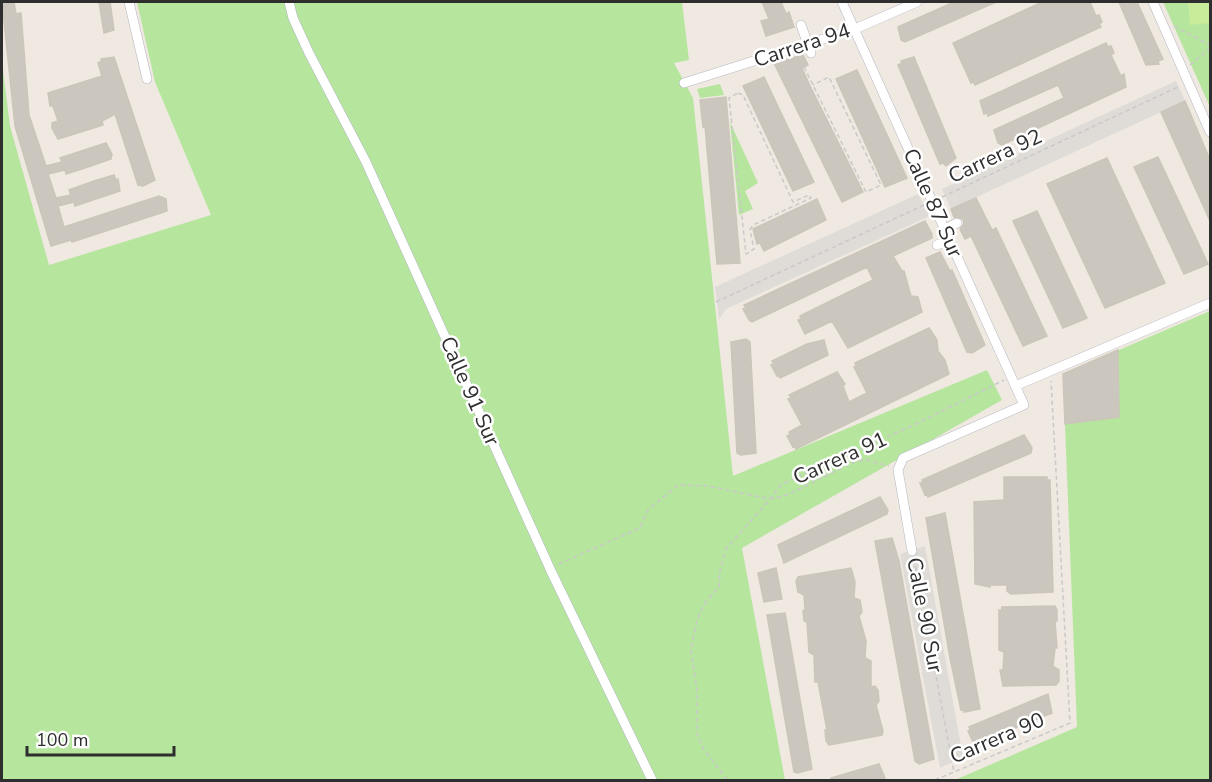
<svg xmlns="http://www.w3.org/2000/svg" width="1212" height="782" viewBox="0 0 1212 782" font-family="'Nunito Sans',sans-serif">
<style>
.green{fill:#b6e59e}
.pitch{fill:#c9ec9a}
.plaza{fill:#dfdcd8}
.building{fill:#cbc7bf;stroke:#cbc5ba;stroke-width:1.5}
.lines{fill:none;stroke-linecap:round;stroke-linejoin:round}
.minor-casing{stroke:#b4b7c1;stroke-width:10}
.path{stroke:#c9c9c9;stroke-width:1.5;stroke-dasharray:4.5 3;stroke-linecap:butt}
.minor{stroke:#fff;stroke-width:9}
.labels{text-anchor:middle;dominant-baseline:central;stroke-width:5;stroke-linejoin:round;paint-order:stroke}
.street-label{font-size:21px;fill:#2e2e2e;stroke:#fff}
</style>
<rect width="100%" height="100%" fill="#efe9e1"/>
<path class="green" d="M137 2H682L689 60 674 63 693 98 733 476 987 370 1002 400 742 548 785 780H2V62L10 126 49 265 211 215 155 82Z
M1163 2H1210V107Z
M720 84 724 95 700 98 697 89Z
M730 122 758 183 745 191 753 209 739 215Z
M1210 311V780H955L1077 727 1063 374Z"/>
<path class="pitch" d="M1188 2H1210V23L1190 25Z"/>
<path class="plaza" d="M1176 81 1185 101 951 209 942 189Z
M918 194 930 216 726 309 719 319 715 287Z
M925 546 963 757 940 768 900 554Z"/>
<path class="building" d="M2 2H14L16 14 21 13 29 115 46 166 62 162 60 158 106 143 112 154 111 159 85 168 66 174 65 170 48 174 56 198 71 195 69 190 94 181 114 175 116 180 118 179 120 191 75 206 74 202 58 206 64 227 159 196 166 199 167 211 72 242 71 240 51 246 15 126Z
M99 2H110L114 30 104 33Z
M762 2H781L786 14 789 12 794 27 766 36 761 21 769 19Z
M954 2H996L905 42 901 40 898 27Z
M1042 2H1090L1096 16 1099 15 1102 22 1099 24 1101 27 975 85 974 82 971 83 953 43Z
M1119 2H1137L1163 59 1158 61 1159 64 1146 65Z
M1106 43 1108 47 1111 46 1114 53 1111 55 1119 72 1121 76 1124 74 1126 87 1002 145 998 143 994 130 1064 98 1058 85 988 116 987 113 984 114 980 101Z
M803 55 808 65 802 68 810 86 863 192 842 202 774 63Z
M114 57 155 180 143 186 138 185 115 114 102 121 103 125 58 139 52 128V123L58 121 53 106H50L48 93 102 76 98 63 102 61 101 59Z
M914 57 956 158 946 166 944 163 940 164 898 65 902 63 901 61Z
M857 70 907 178 885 187 836 79Z
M764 77 814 182 793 191 743 86Z
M726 97 740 263 717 264 705 126 703 127 700 100Z
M1185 101 1210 160V221L1161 112Z
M1158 157 1208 264 1184 274 1134 167Z
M1107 158 1165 283 1105 308 1047 184Z
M976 198 992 230 996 228 1047 336 1023 346 971 236 965 239 960 229 964 224 963 219 954 217 951 209Z
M817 199 826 220 764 251 760 243 757 244 753 229Z
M1037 211 1087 318 1063 328 1013 221Z
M925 221 932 234V238L893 256 902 271H904L911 296 918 297 922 312 848 348 832 321 805 334 798 320 801 319 800 316 873 280 867 267 752 322 749 320 743 309 746 308 744 305Z
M940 252 950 271 952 270 985 345 972 353 967 352 926 258Z
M929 328 937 340 938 351 945 360 949 374 796 449 795 446 793 447 787 436 790 435 789 432 802 425 788 399 791 398 789 395 837 372 845 384 843 386 849 402 867 393 854 367H856L855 363Z
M746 339 750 342 756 453 741 455 737 453 731 342Z
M824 340 828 355 780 378 779 375 777 376 771 365 774 364 772 361 807 344Z
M1118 350 1119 417 1065 424 1063 374Z
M1024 435 1032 448 1031 453 928 497 927 494 925 495 920 483H923L922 480Z
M1004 477H1047V480H1050L1053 592 1011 594 1007 591V585H990V587L975 584 974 502 1004 500Z
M880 497 888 510 887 514 784 563 778 545Z
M945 513 980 709 964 712V709L961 710 950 658 926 518Z
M892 538 899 561 934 759 919 764 915 761 875 541Z
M776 568 782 599 764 602 758 573Z
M851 568 855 582 854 598 860 600 862 612 859 616 866 641 865 658 871 661V687L875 686 878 690 879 701 876 705 883 731 882 735 829 745 826 741 825 730H827L818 682H815L814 655 809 652 807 622 804 621 803 611 805 610 804 595 798 592 796 581 798 577Z
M1055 606 1057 610V621H1055L1057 648H1055L1053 666 1059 670V681L1056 685 1003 686 1000 670H1003L1004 652 999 650V610L1001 611 1002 607Z
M785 613 812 769 798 773 794 772 767 615Z
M1048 694 1052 713 976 744 975 741 973 742 968 731 970 730 969 727Z
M879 764 885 778 883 780H831V778Z"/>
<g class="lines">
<defs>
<path id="minor" d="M129 2 147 79
M289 2 293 18 309 53 366 162 551 571 652 780
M842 2 1024 405 903 458 898 470 912 551
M1153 2 1210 132
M801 25 811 53
M684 83 855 29 917 2
M945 229 957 223
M937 245 949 240
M1015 386 1210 303"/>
</defs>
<use href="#minor" class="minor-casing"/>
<path class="path" d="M1174 26 1210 45
M1190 65 1210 48
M804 67 813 85 866 192 881 185 829 77 813 85
M738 93 743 95 793 202 809 195 811 198 753 225 750 230 754 249 746 254 729 98Z
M942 197 1180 86
M716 302 924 205
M857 452 862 460
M914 559 954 772
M559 564 640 528 648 510 678 485 708 486 770 499 782 484 918 423 1004 380
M727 780 703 748 697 733V690L691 650 697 620 705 603 719 587 720 570 726 549 770 499 787 495 856 461 867 460 889 466
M935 780 1070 723 1051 381"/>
<use href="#minor" class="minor"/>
</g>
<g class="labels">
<g class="street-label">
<text transform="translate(802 45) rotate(-18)">Carrera 94</text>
<text transform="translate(995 156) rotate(-25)">Carrera 92</text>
<text transform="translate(933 203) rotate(66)">Calle 87 Sur</text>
<text transform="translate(470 391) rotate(66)">Calle 91 Sur</text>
<text transform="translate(840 458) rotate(-24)">Carrera 91</text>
<text transform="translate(925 615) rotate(79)">Calle 90 Sur</text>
<text transform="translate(997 738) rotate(-23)">Carrera 90</text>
</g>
</g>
<rect width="1212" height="782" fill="none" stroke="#2e2e2e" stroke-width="6"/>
<path d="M27 746v9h147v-9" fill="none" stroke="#2e2e2e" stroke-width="3"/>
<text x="36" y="746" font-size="18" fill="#2e2e2e" stroke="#ffffff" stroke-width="4.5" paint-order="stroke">100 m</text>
</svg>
